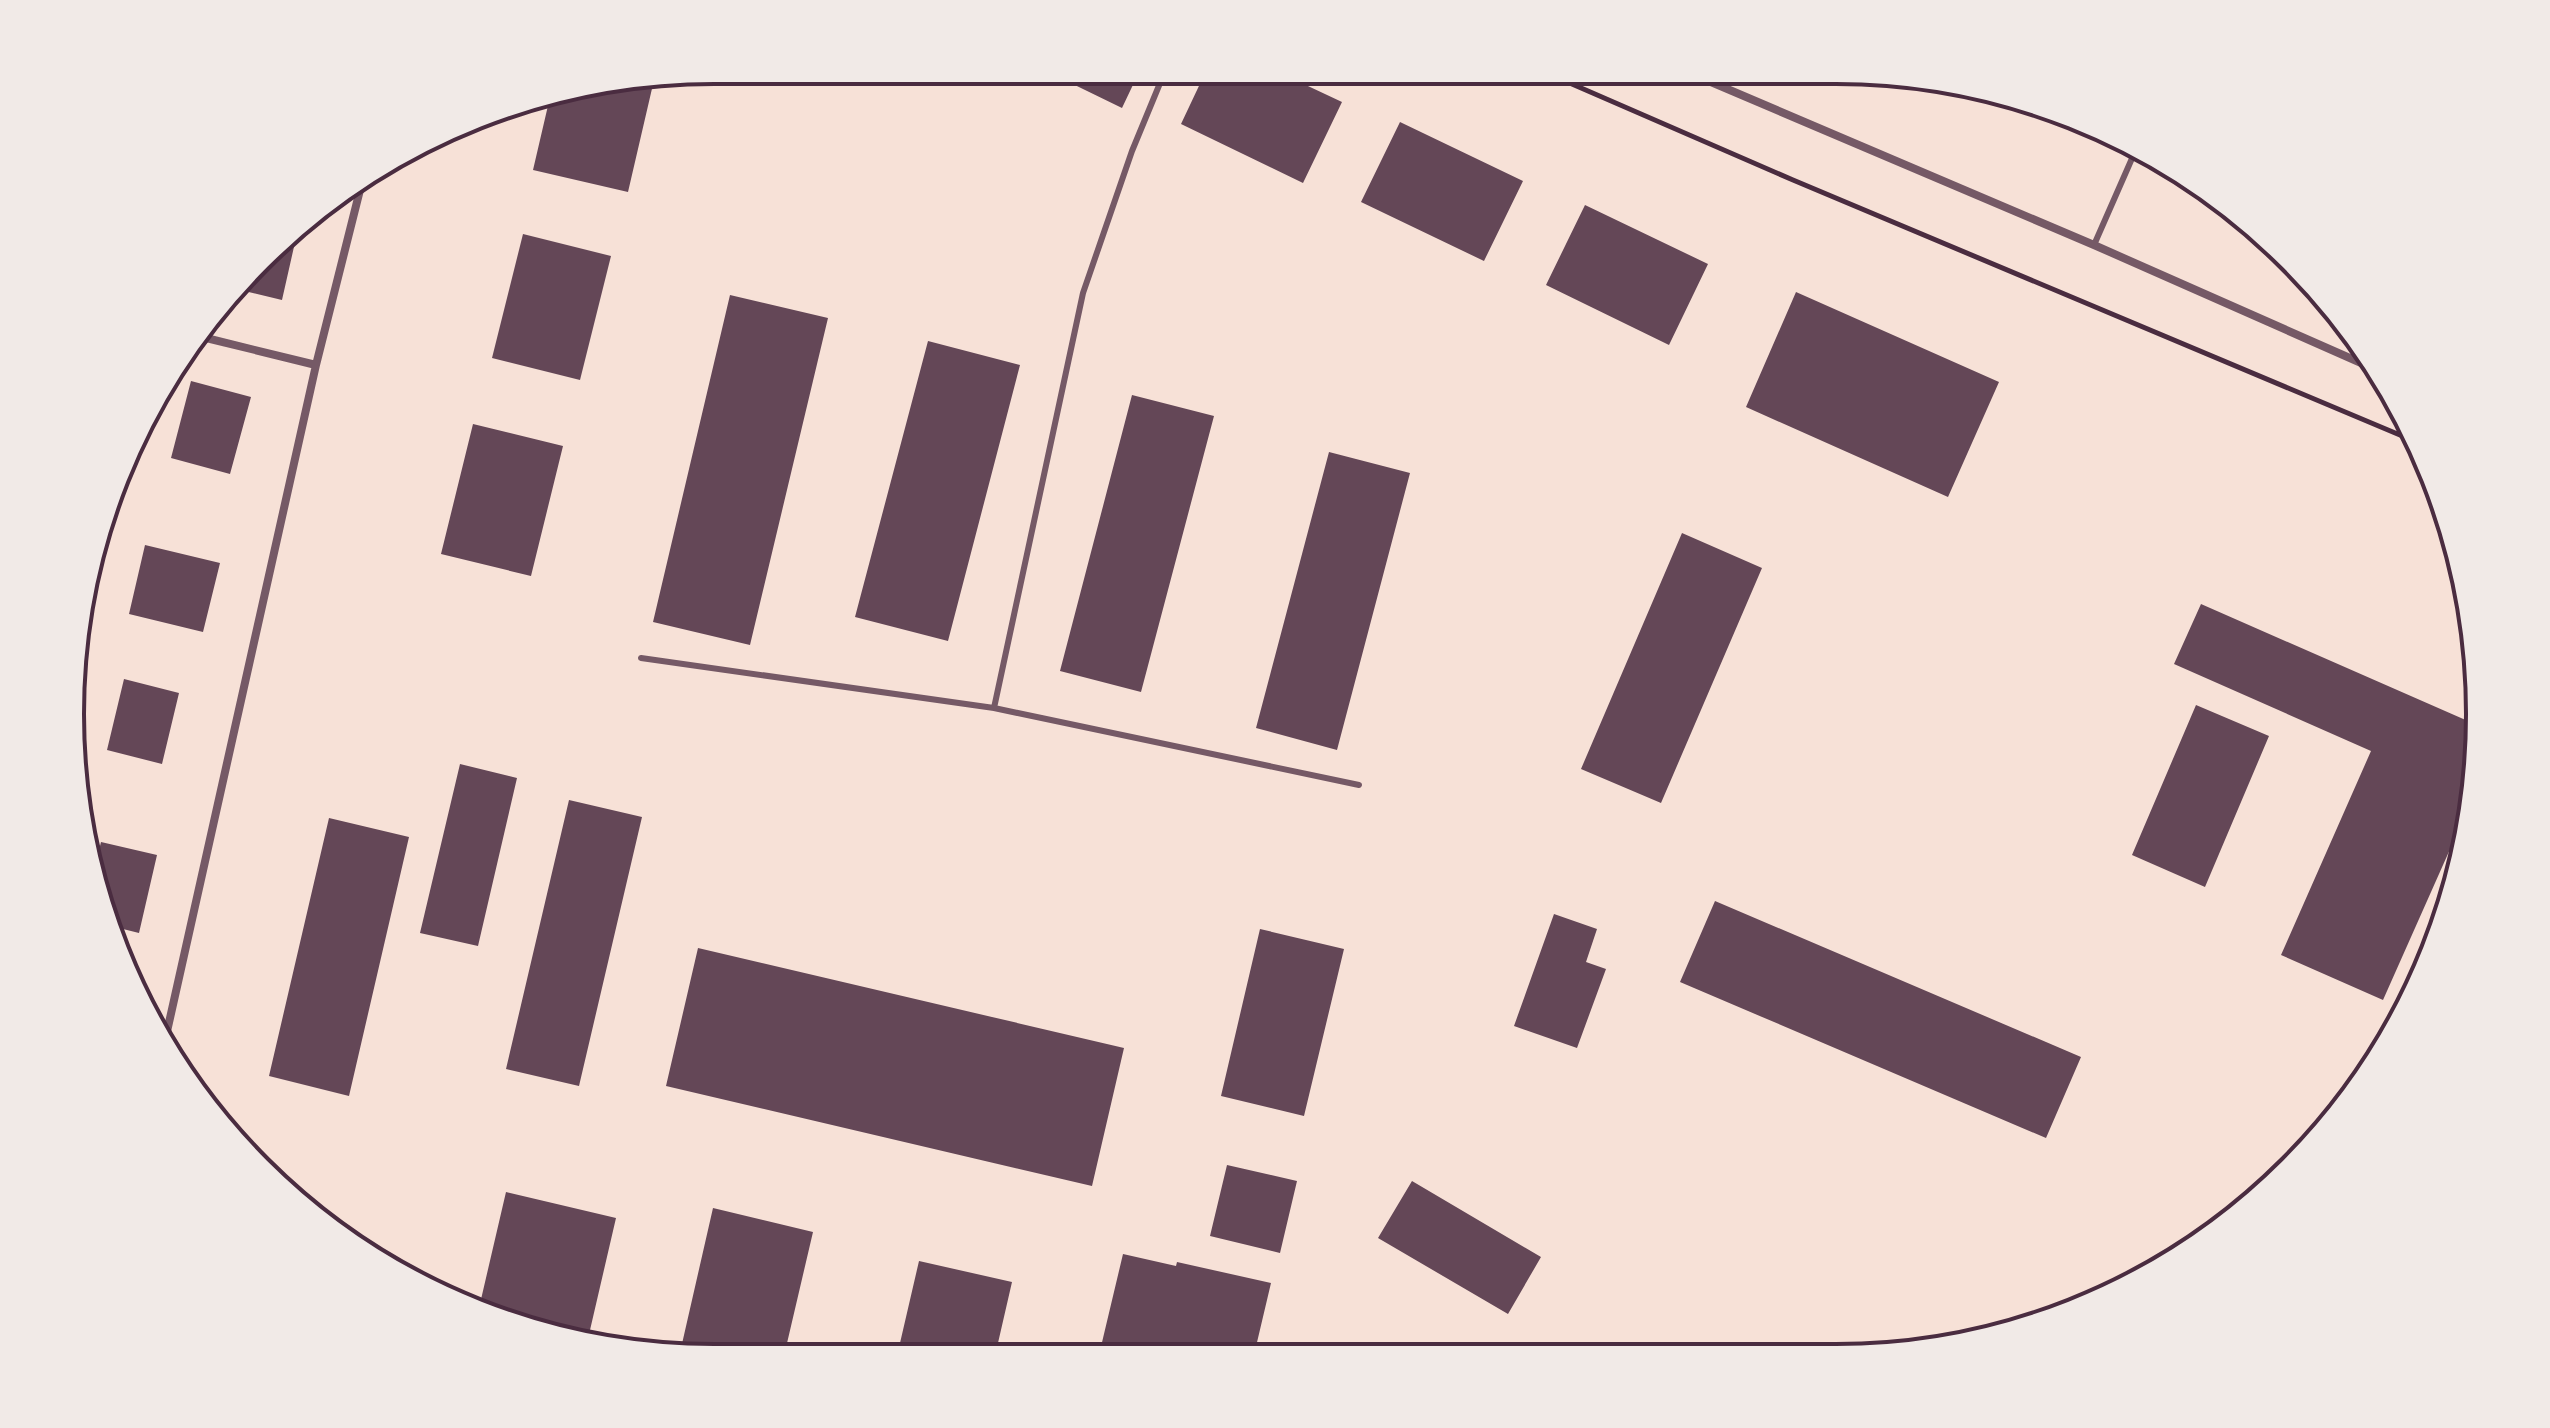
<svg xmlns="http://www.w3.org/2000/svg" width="2550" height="1428" viewBox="0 0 2550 1428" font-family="Mulish,sans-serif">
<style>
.building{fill:#644757}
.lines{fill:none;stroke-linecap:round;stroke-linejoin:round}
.path{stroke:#4a2c40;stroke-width:5}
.service{stroke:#755966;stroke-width:6}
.minor{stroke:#755966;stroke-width:8}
.rim{fill:none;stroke:#4a2c40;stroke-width:4}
</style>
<rect width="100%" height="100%" fill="#f7e1d7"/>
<path class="building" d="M1044 70H1140L1122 108Z
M1206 71H1276L1342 102 1303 183 1181 124Z
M654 80 628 192 533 170 550 97Z
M1400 122 1523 181 1484 261 1361 202Z
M1585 205 1708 264 1669 345 1546 285Z
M298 229 282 300 240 290 290 237Z
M523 234 611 256 580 380 492 358Z
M1796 292 1999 382 1948 497 1746 407Z
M730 295 828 318 750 645 653 622Z
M928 341 1020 365 948 641 855 617Z
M191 381 251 397 230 474 171 458Z
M1132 395 1214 416 1141 692 1060 671Z
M473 424 563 446 531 576 441 554Z
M1329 452 1410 473 1337 750 1256 728Z
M1682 533 1762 568 1661 803 1581 769Z
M145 545 220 563 203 632 129 614Z
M2201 604 2477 725 2475 793 2383 1000 2281 955 2371 751 2174 664Z
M124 679 179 693 162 764 107 750Z
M2196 705 2269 736 2205 887 2132 855Z
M460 764 517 778 478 946 420 933Z
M569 800 642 817 579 1086 506 1069Z
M329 818 409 837 349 1096 269 1076Z
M101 842 157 855 139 933 111 926 96 862Z
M1715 901 2081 1057 2046 1138 1680 982Z
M1554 914 1597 929 1586 962 1606 969 1577 1048 1514 1026Z
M1260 929 1344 949 1304 1116 1221 1096Z
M698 948 1124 1048 1092 1186 666 1086Z
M1227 1165 1297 1181 1280 1253 1210 1236Z
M1412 1181 1541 1257 1508 1314 1378 1238Z
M506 1192 616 1218 587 1343 547 1336 479 1308Z
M713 1208 813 1232 784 1356 679 1357Z
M1123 1254 1176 1266 1177 1262 1271 1283 1254 1355H1099Z
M919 1261 1012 1282 995 1356H897Z"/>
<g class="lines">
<path class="path" d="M1542 71 1793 180 2419 443"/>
<path class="service" d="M2094 245 2137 147
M641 658 994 708 1359 785
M994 708 1083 293 1132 151 1165 71"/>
<path class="minor" d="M1685 71 2094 245 2377 370
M198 336 316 365
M166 1036 316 365 362 182"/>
</g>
<path d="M0 0H2550V1428H0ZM714 84H1836A630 630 0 0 1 2466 714V714A630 630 0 0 1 1836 1344H714A630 630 0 0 1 84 714V714A630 630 0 0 1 714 84Z" fill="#f1eae7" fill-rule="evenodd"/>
<path class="rim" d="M714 84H1836A630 630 0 0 1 2466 714V714A630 630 0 0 1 1836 1344H714A630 630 0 0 1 84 714V714A630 630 0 0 1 714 84Z"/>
</svg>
